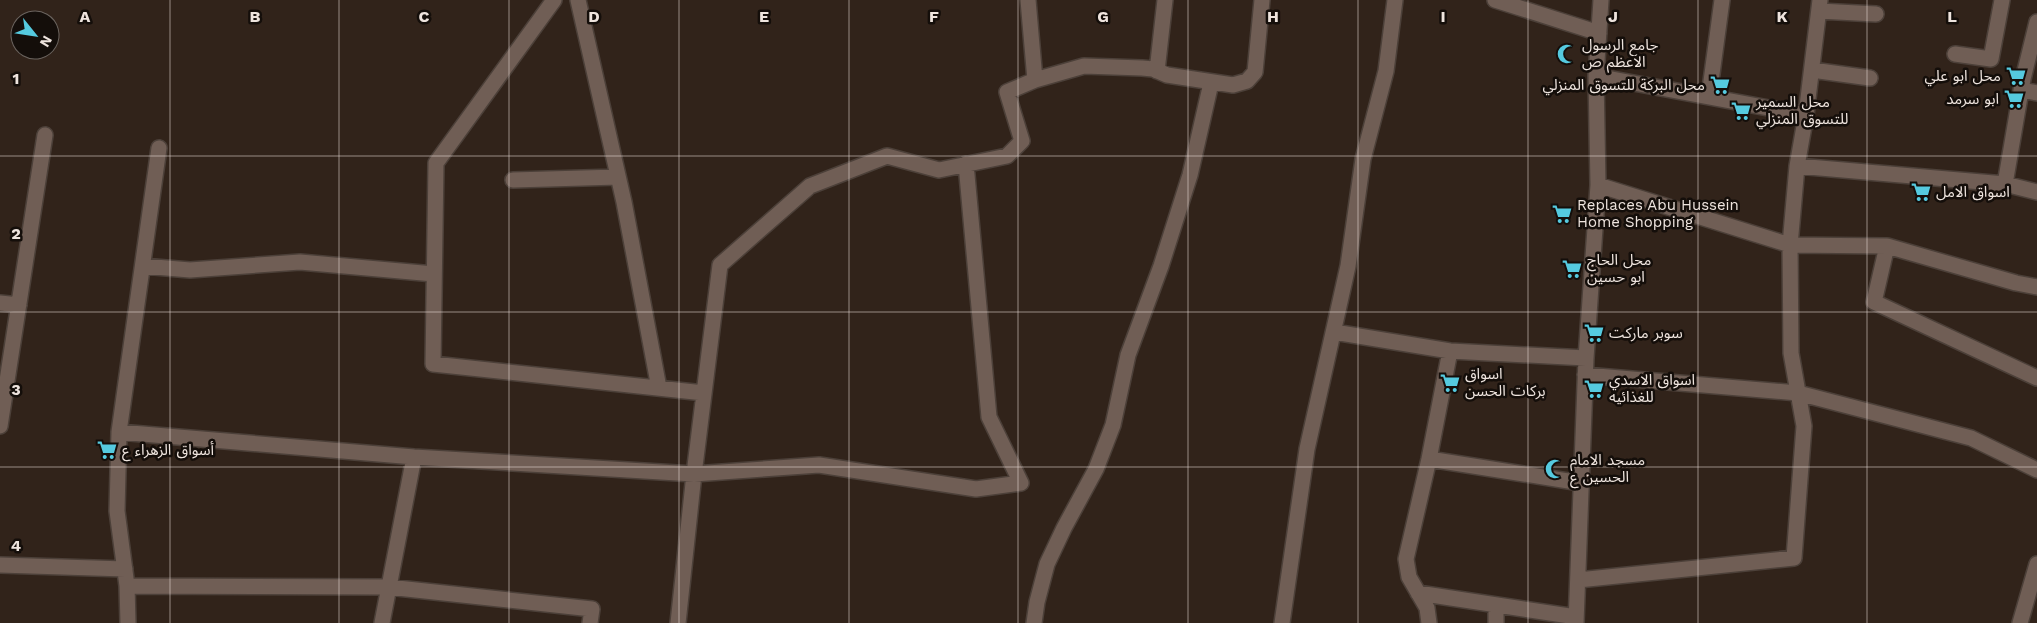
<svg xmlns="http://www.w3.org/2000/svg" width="2037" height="623" viewBox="0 0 2037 623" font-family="'Work Sans','Noto Sans Arabic',sans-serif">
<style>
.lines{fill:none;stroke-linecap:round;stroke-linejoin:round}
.street-casing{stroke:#4c4039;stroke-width:18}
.street{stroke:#705e55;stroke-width:15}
.grid{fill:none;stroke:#eee4de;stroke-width:1;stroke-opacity:0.55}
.labels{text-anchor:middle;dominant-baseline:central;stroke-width:5;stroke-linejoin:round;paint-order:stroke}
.poi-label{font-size:15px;fill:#eee4de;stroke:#140e0a;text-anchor:start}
.grid-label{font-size:16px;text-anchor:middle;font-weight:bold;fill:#eee4de;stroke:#140e0a;stroke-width:5;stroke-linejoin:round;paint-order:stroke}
</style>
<rect width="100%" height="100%" fill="#31231a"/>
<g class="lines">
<defs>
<path id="street" d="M554 0 436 163 433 364 704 393
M578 0 624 202 659 388
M1028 0 1035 80
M1495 0 1599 33
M1819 11 1876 14
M1955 54 1991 59 2002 0
M1812 70 1870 78
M1157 71 1165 0
M1596 76 1806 115 1820 0
M2022 90 2037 93
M1709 96 1722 0
M966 164 989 417 1021 483 976 489 819 465 694 474 720 265 810 186 887 156 939 170 1007 156 1022 141 1007 92 1035 80 1084 66 1142 68 1153 69 1167 75 1233 85 1247 81 1255 72 1262 0
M1797 166 2005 184 2037 192
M513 180 618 177
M2005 184 2023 79 2037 22
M1598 185 1790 245 1887 246 2016 283 2037 287
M1887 246 1874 302 2037 378
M143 266 190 270 300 262 434 274
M0 303 19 305
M1334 332 1450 351 1586 358
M1585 375 1798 393 1971 438 2037 470
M0 426 45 135
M119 432 159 148
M1429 459 1581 483
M0 565 125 569
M1578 580 1794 558 1804 426 1791 353 1790 245 1797 166 1806 115
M127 586 388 587 592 609 590 623
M1418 593 1576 617
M128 623 127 586 117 511 119 432 414 457 694 474 678 623
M382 623 414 457
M1034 623 1037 602 1047 564 1064 528 1096 469 1113 425 1128 355 1161 266 1190 175 1211 83
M1282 623 1307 449 1348 266 1363 159 1386 71 1395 0
M1429 623 1427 608 1409 577 1406 559 1429 459 1450 351
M1496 623V606
M1576 623 1586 358 1598 185 1596 76 1601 0
M2020 623 2037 564"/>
</defs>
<use href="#street" class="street-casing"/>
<use href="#street" class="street"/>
</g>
<path class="grid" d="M170 0V623M339 0V623M509 0V623M679 0V623M849 0V623M1018 0V623M1188 0V623M1358 0V623M1528 0V623M1698 0V623M1867 0V623M0 156H2037M0 312H2037M0 467H2037"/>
<defs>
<symbol id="mosque-bare" viewBox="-9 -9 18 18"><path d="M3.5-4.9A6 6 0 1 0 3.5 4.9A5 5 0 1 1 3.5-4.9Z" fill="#55cadf" stroke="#140e0a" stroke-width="2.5" paint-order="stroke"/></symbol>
<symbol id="supermarket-bare" viewBox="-9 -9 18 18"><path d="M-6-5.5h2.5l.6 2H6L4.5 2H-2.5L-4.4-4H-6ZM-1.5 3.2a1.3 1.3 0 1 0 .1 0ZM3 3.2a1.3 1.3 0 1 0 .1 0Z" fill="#55cadf" stroke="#140e0a" stroke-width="2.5" paint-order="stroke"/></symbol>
</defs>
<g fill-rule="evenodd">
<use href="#mosque-bare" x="1553" y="40" width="28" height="28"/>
<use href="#supermarket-bare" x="2002" y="62" width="28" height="28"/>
<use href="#supermarket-bare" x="1706" y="71" width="28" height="28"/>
<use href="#supermarket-bare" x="2000" y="85" width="28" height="28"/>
<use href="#supermarket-bare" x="1727" y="97" width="28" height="28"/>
<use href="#supermarket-bare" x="1907" y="178" width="28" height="28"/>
<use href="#supermarket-bare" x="1548" y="200" width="28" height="28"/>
<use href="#supermarket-bare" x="1558" y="255" width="28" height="28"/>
<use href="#supermarket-bare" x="1580" y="319" width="28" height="28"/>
<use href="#supermarket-bare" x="1436" y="369" width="28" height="28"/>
<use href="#supermarket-bare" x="1580" y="375" width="28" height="28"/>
<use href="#supermarket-bare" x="93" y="436" width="28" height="28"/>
<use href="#mosque-bare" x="1541" y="455" width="28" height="28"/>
</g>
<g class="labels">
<g class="poi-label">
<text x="1582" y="45">جامع الرسول<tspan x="1582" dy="17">الاعظم ص</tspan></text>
<text x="2001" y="76" text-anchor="end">محل ابو علي</text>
<text x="1705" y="85" text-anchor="end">محل البركة للتسوق المنزلي</text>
<text x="1999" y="99" text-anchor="end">ابو سرمد</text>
<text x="1756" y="102">محل السمير<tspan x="1756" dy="17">للتسوق المنزلي</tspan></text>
<text x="1936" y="192">اسواق الامل</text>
<text x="1577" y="205">Replaces Abu Hussein<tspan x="1577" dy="17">Home Shopping</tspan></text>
<text x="1587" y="260">محل الحاج<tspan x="1587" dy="17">ابو حسين</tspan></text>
<text x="1609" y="333">سوبر ماركت</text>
<text x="1465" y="374">اسواق<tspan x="1465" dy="17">بركات الحسن</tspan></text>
<text x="1609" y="380">اسواق الاسدي<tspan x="1609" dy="17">للغذائيه</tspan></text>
<text x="122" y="450">أسواق الزهراء ع</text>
<text x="1570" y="460">مسجد الامام<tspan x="1570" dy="17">الحسين ع</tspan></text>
</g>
</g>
<g class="grid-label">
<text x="85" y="22">A</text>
<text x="255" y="22">B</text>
<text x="424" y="22">C</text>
<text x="594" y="22">D</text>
<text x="764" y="22">E</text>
<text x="934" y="22">F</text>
<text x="1103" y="22">G</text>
<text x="1273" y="22">H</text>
<text x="1443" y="22">I</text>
<text x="1613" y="22">J</text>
<text x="1782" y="22">K</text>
<text x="1952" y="22">L</text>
<text x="16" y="84">1</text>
<text x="16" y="239">2</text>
<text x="16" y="395">3</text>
<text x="16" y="551">4</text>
</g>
<g transform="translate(35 35) rotate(120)"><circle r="24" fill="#140e0a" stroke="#6b645f"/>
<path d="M0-4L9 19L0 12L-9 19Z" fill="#55cadf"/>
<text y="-8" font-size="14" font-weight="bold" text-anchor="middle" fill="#eee4de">N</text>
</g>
</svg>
